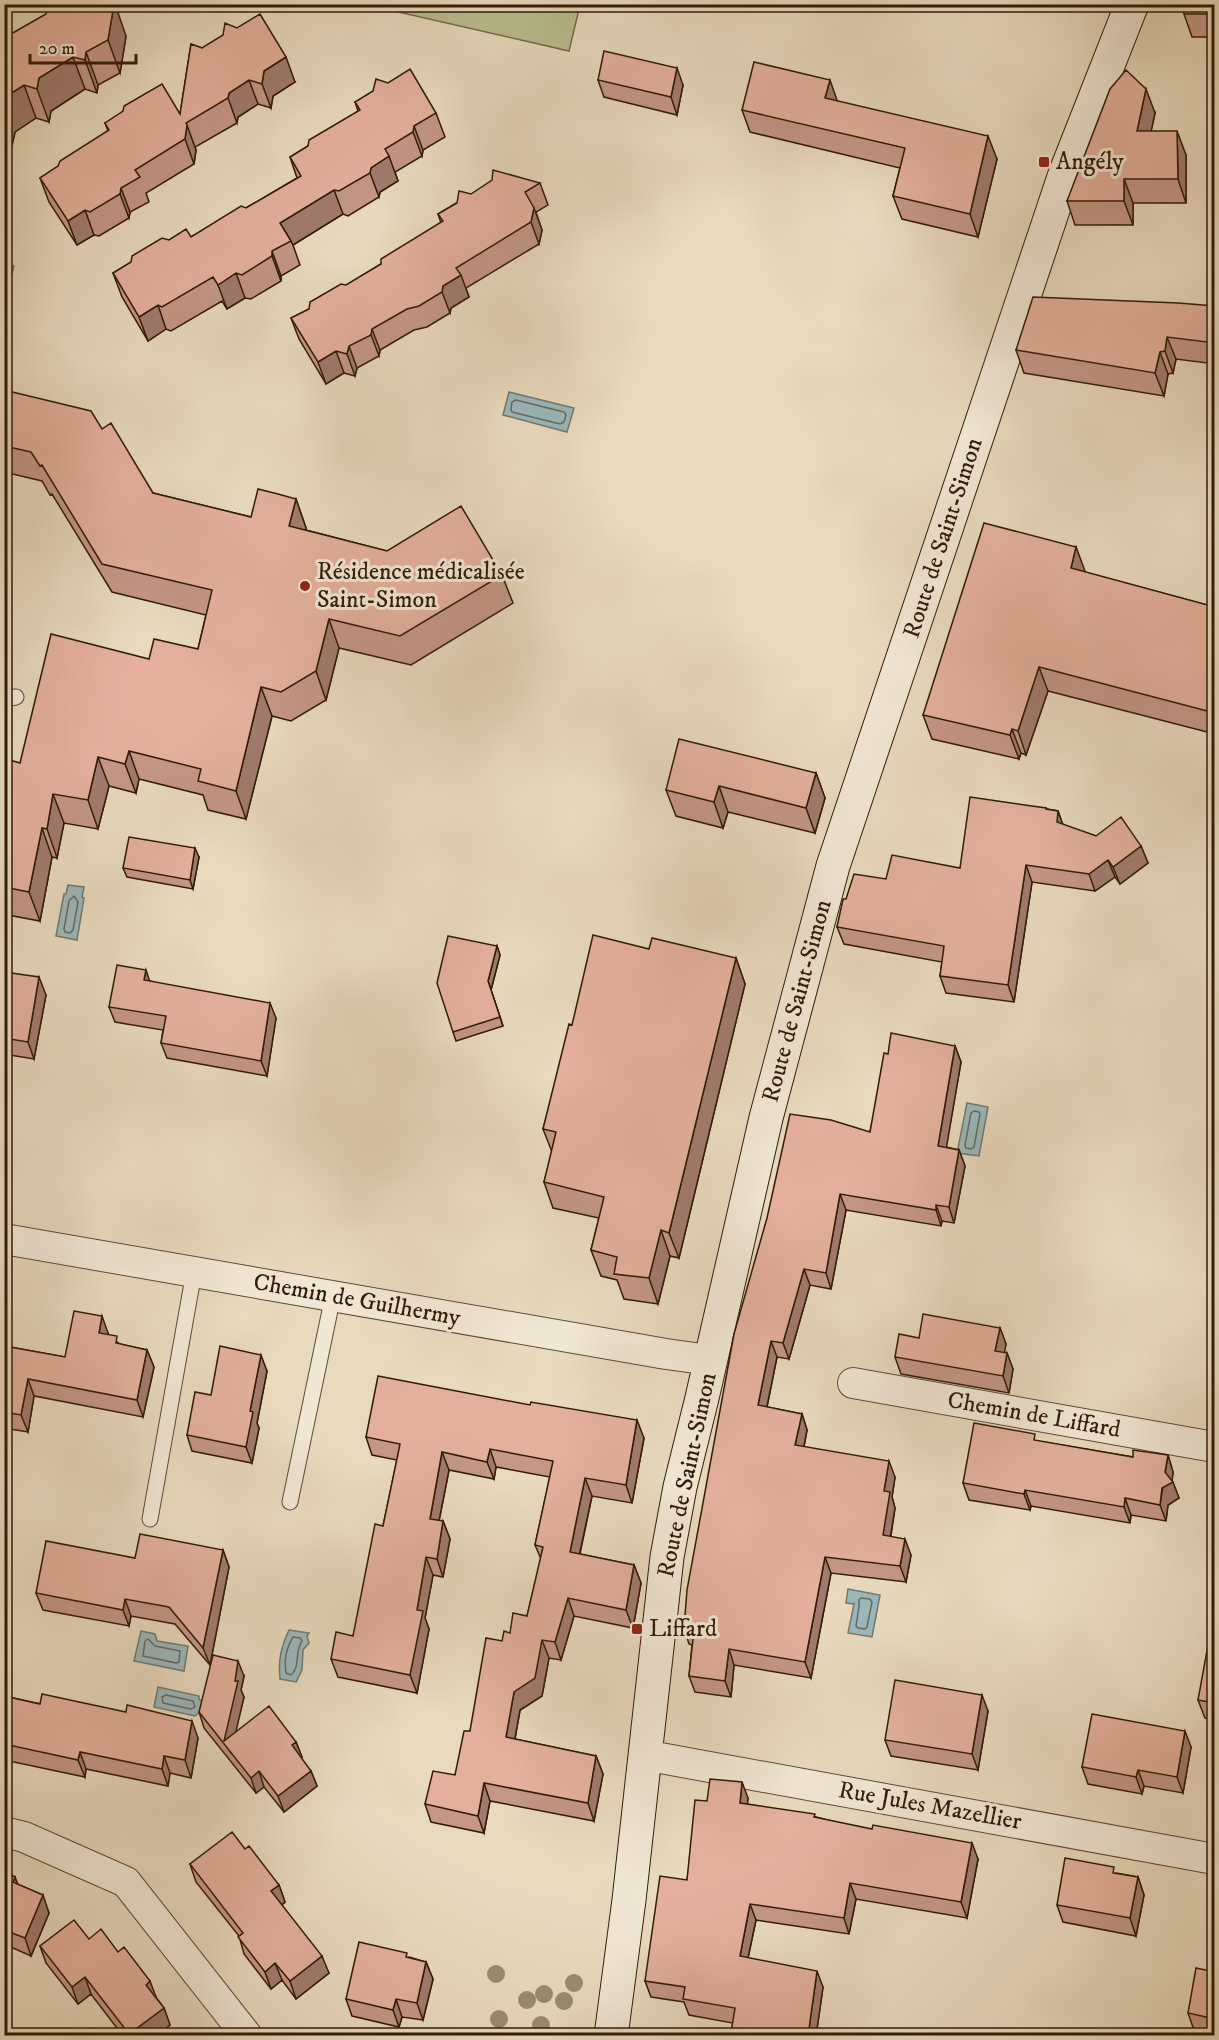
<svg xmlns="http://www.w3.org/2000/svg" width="1219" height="2040" viewBox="0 0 1219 2040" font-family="'IM FELL DW Pica',serif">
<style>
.green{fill:#babe8f;stroke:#766c4b;stroke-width:1.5}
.water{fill:#9bb8bb;stroke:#717973;stroke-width:1.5}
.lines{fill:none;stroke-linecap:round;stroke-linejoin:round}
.shore{stroke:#666a61;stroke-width:1.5}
.service-casing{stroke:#604b35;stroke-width:17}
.minor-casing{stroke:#604b35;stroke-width:32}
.secondary-casing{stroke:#321b07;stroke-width:35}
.service{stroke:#f1e7d5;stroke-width:15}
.minor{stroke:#f1e7d5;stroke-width:30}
.secondary{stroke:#f1e7d5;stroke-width:33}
.tree{fill:#9b8c70}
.wall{fill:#c49786;stroke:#321b07;stroke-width:1.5}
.shaded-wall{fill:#a07b6d;stroke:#321b07;stroke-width:1.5}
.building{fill:#e4b09c;stroke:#321b07;stroke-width:1.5}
.poi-dot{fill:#8f2418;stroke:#f1e7d5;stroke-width:2}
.labels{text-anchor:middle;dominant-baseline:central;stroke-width:6;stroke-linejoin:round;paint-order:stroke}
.poi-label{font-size:24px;fill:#321b07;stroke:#f1e7d5;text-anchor:start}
.street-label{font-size:24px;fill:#321b07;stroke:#f1e7d5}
</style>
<rect width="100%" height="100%" fill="#e9dabe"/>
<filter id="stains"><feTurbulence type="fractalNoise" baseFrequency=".00333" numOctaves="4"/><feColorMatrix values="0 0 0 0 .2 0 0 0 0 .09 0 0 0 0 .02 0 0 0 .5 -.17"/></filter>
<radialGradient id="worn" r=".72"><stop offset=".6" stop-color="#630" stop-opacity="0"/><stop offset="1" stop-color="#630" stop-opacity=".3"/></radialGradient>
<path class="green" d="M368 5H580L569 51Z"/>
<path class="water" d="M5 264 14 266 6 297 5 296Z
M509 392 574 408 567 432 503 415Z
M68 885 84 887 82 897 84 898 77 940 56 936 64 894H66Z
M967 1103 988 1107 979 1156 957 1153Z
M848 1589 880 1595 872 1637 848 1633 854 1604 846 1603Z
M289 1630 309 1633 307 1636 309 1643 303 1650 302 1670 296 1682 280 1679C278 1660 281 1647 289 1630Z
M141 1631 155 1634 157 1641 188 1646 184 1671 134 1661Z
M158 1687 199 1696V1699L203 1703 200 1712 195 1716 154 1707Z"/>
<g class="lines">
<path class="shore" d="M516 400 564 412 566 415 564 422 560 424 512 412 511 409 512 402Z
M74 896 78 902 73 930 70 933 65 932 64 929 69 901Z
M974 1111 979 1112 980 1114 974 1147 971 1149 966 1148 965 1145 971 1113Z
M861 1598 870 1599 872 1602 867 1627 865 1629 858 1628 856 1626 859 1606V1600Z
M293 1637 300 1638 302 1641C294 1652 301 1666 291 1675L286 1673C284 1659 286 1649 293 1637Z
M148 1639 155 1646 180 1651 179 1662 176 1663 143 1656 145 1641Z
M166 1695 193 1701 195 1707 191 1709 163 1703 162 1697Z"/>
<defs>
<path id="service" d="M4 699 16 697
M290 1502 333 1296
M150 1519 194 1272"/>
<path id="minor" d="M4 1239 666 1354 710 1360
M853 1383 1214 1447
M644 1755 1214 1859
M4 1832 24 1837 126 1882 247 2036"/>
<path id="secondary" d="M611 2036 629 1900 667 1557 680 1487 702 1398 766 1118 833 866 1065 174 1132 4"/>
</defs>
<use href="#service" class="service-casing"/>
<use href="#minor" class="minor-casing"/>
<use href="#secondary" class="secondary-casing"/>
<use href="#service" class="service"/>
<use href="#minor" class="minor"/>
<use href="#secondary" class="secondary"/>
</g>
<g class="tree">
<circle cx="496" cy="1974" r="9"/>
<circle cx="574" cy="1983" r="9"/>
<circle cx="544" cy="1994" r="9"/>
<circle cx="527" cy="2000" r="9"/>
<circle cx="564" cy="2001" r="9"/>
<circle cx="499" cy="2019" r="9"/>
<circle cx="541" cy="2025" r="9"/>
</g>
<path class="wall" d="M1049 4H1073L1071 11Z
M1215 4V37H1192L1184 14Z
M46 14 126 36 120 73 98 85 97 93 85 89 51 111 49 122 36 118 15 132 12 145 4 142V31L13 33Z
M191 44 295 82 273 96 271 108 258 104 238 117 237 123 195 147 196 150 194 164 146 193 149 202 130 212 129 218 99 236 94 235 77 245 49 202 40 178 58 166 108 131 105 123 180 114Z
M598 80 683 85 677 115 604 97Z
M837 101 997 159 978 237 902 219 893 196 900 168 750 132 742 110Z
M355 102 436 113 445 137 423 150 422 156 395 172 398 181 380 192 379 197 348 216 343 214 293 245 300 265 281 276V281L251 299 245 298 227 309 222 301 171 331 166 329 148 341 122 297 113 273 169 240 191 237 246 208 297 178 290 157 308 146 358 111Z
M1155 113 1151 131 1186 155V203H1133V225H1075L1067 201Z
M540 183 548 205 536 212 542 230 539 244 466 288 469 297 451 308 450 313 427 327 414 330 380 350 379 356 357 368 355 376 344 373 326 384 299 339 291 318 309 309 381 264 441 223 438 214 471 194Z
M1215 306V364L1176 359 1173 373 1168 374 1164 396 1024 373 1016 350Z
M4 390 102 429 153 493 251 517 296 499 306 528V530L387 551 502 575 513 603 411 665 339 648 326 700 291 721 272 716 246 819 208 810 203 795 139 779 136 793 109 786 98 829 64 823 57 858 52 857 40 921 8 915 4 905V766L20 763 149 659 198 649 206 615 112 592 52 494 50 495 42 481 4 472Z
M1076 547 1084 572 1215 607V734L1048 691 1026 755 1021 753 1019 759 932 739 923 715Z
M816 773 825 798 815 833 728 812 723 828 676 816 666 790Z
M1046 808 1047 809 1058 811 1063 825 1096 836 1141 846 1148 863 1120 884 1115 877 1095 891 1032 882 1014 1002 946 993 940 976 942 962 844 944 837 927 846 899 886 879 960 868Z
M199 857 193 889 127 877 123 868Z
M497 946 500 955 491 990 503 1026 456 1041 453 1032Z
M649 949 736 958 745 984 679 1258 670 1256 658 1304 624 1299 617 1280 601 1276 591 1250 599 1218 553 1208 544 1182 552 1152 543 1129 572 1025Z
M4 972 46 995 34 1059 4 1054Z
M150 981 276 1018 267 1076 167 1058 161 1043 163 1030 115 1022 109 1007Z
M955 1046 961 1062 946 1147 959 1150 965 1166 954 1223 942 1221 941 1226 846 1210 831 1289 810 1285 789 1359 777 1357 767 1407 802 1414 807 1430 804 1447 895 1477 892 1497 895 1508 891 1536 911 1555 906 1582 831 1573 811 1678 734 1665 731 1697 695 1692 689 1676 692 1645 689 1644 684 1628 734 1334 870 1132 888 1054Z
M1000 1328 1006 1344 1004 1352 1007 1353 1013 1369 1009 1393 901 1374 895 1357 919 1338Z
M108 1333V1335L120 1344 147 1350 154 1367 143 1417 34 1396 28 1432 4 1428V1346L65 1357Z
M267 1371 257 1423 259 1428 252 1463 192 1451 187 1435 211 1395Z
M366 1437 644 1438 632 1503 592 1496 580 1554 634 1565 641 1583 633 1628 574 1616 561 1660 549 1658 542 1696 520 1710 515 1739 596 1756 603 1774 594 1821 490 1801 484 1833 431 1822 425 1804 455 1775 470 1731 502 1641 527 1616 541 1559 535 1545 550 1477 496 1467 494 1479 449 1470 439 1521H443L450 1539 443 1577 433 1575 425 1618 429 1629 417 1693 338 1677 331 1659 353 1636 383 1526 397 1460 372 1455Z
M1037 1441 1133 1457 1168 1455 1173 1472 1172 1481 1179 1498 1168 1505 1166 1521 1131 1515 1130 1523 1031 1506 1030 1510 969 1500 963 1483Z
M223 1550 229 1567 210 1665 175 1624 131 1616 129 1626 43 1610 36 1593Z
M1215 1646V1719L1205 1718 1198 1700Z
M244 1676 241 1690 244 1697 235 1732 296 1742 302 1757 301 1758 311 1771 317 1786 284 1812 264 1787 256 1793 204 1728 199 1712Z
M4 1696 198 1738 191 1778 170 1773 168 1786 86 1769 85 1777 4 1760Z
M988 1711 978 1770 891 1756 885 1740Z
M1191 1747 1183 1793 1144 1786 1142 1794 1088 1784 1082 1767Z
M748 1798 747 1804 816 1817 978 1859 967 1918 856 1899 849 1934 756 1920 748 1958 823 1987 816 2036H732L731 2033 733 2023 689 2015 684 2002 651 1997 645 1981 687 1880 707 1801Z
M245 1849 279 1885 285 1902 282 1905 329 1973 296 1999 282 1980 271 1989 244 1954 239 1936 196 1882 190 1864Z
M4 1872 15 1877 18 1885 49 1913 31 1956 4 1944Z
M1116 1873 1138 1877 1144 1895 1136 1936 1063 1922 1057 1905Z
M89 1939 118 1952 156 1997 164 2008 170 2025 156 2036H123L91 1994 78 2004 46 1963 40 1946Z
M409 1957 426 1962 433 1979 423 2020 402 2017 399 2027 352 2016 346 1999Z
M1215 1972V2034L1194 2030 1188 2013Z"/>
<path class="shaded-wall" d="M114 4H115L126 36 120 73 108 40Z
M1068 4H1073L1071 11Z
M86 52 98 85 97 93 85 60Z
M73 57 85 89 51 111 49 122 37 89 39 78Z
M286 57 295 82 273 96 271 108 262 84 264 71Z
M677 68 683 85 677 115 671 97Z
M249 80 258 104 238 117 237 123 228 98 229 93Z
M830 80 838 103 825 98Z
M24 85 36 118 15 132 12 145 4 123V98Z
M1146 89 1155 113 1146 155 1137 131Z
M187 125 196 150 194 164 185 139Z
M414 126 423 150 422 156 413 132Z
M1177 131 1186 155V203L1178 179Z
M988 136 997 159 978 237 970 214Z
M389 156 398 181 380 192 379 197 370 173 371 168Z
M1124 179 1133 203V225L1124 201Z
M121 188 130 212 129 218 120 194Z
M334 190 343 214 293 245 280 223Z
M534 208 542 230 539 244 531 222Z
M85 210 94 235 77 245 68 221Z
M272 251 281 276V281L272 256Z
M236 273 245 298 227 309 218 285Z
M461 275 469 297 451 308 450 313 442 292 443 286Z
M158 305 166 329 148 341 139 317Z
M372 329 380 350 379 356 371 335Z
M1167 337 1176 359 1173 373 1165 351Z
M349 346 357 368 355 376 347 354Z
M336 351 344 373 326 384 318 362Z
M1160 352 1168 374 1164 396 1155 373Z
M296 499 306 528 300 555 289 526Z
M1076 547 1085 571 1079 592 1071 568Z
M329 619 339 648 326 700 316 671Z
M1039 667 1048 691 1026 755 1018 731Z
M261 687 272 716 246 819 236 791Z
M1012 729 1021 753 1019 759 1010 735Z
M129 751 139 779 136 793 125 764Z
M98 757 109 786 98 829 88 800Z
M816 773 825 798 815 833 806 808Z
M719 786 728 812 723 828 714 802Z
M53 794 64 823 57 858 47 829Z
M1058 811 1064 828 1057 822Z
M42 828 52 857 40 921 29 892Z
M1141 846 1148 863 1120 884 1113 867Z
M195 848 199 857 193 889 190 880Z
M1108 860 1115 877 1095 891 1089 874Z
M1026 865 1032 882 1014 1002 1008 985Z
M497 946 500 955 491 990 503 1026 488 981Z
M736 958 745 984 679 1258 669 1233Z
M146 970 151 985 144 980Z
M39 977 46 995 34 1059 28 1042Z
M270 1003 276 1018 267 1076 261 1061Z
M955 1046 961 1062 944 1162 938 1146Z
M959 1150 965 1166 954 1223 949 1207Z
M840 1194 846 1210 831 1289 826 1273Z
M936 1205 942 1221 941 1226 936 1210Z
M661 1230 670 1256 658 1304 649 1278Z
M804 1269 810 1285 789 1359 783 1343Z
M102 1316 108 1333 105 1350 99 1333Z
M1000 1328 1006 1344 1002 1368 995 1351Z
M771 1341 777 1357 764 1421 758 1405Z
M147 1350 154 1367 143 1417 137 1400Z
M1007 1353 1013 1369 1009 1393 1003 1376Z
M261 1355 267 1371 257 1423 259 1428 252 1463 246 1447 250 1411Z
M28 1379 34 1396 28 1432 21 1415Z
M802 1414 807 1430 801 1461 795 1445Z
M637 1420 644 1438 632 1503 626 1485Z
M490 1449 496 1467 494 1479 487 1462Z
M442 1452 449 1470 436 1536 430 1519Z
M1168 1455 1173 1472 1172 1482H1173L1179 1498 1168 1505 1166 1521 1160 1505Z
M889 1461 895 1477 892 1497 895 1508 888 1551 883 1535 884 1491Z
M585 1478 592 1496 576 1570 570 1552Z
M1025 1490 1031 1506 1030 1510 1024 1494Z
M1125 1498 1131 1515 1130 1523 1124 1507Z
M443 1521 450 1539 443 1577 437 1559Z
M905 1539 911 1555 906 1582 900 1566Z
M223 1550 229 1567 210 1665 203 1648Z
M426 1557 433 1575 425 1618 429 1629 417 1693 410 1675 417 1610Z
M825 1557 831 1573 811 1678 805 1662Z
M634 1565 641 1583 633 1628 626 1610Z
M568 1598 574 1616 561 1660 555 1642Z
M125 1599 131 1616 129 1626 123 1610Z
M542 1640 549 1658 542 1696 520 1710 512 1755 506 1737 514 1692Z
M729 1649 734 1665 731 1697 725 1681Z
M238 1661 244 1676 241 1690 244 1697 231 1753 224 1741Z
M982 1695 988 1711 978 1770 972 1754Z
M192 1721 198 1738 191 1778 185 1760Z
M1185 1731 1191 1747 1183 1793 1177 1777Z
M296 1742 302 1757 297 1761 292 1745Z
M80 1752 86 1769 85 1777 78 1760Z
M164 1756 170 1773 168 1786 162 1769Z
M596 1756 603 1774 594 1821 588 1803Z
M1138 1770 1144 1786 1142 1794 1136 1777Z
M259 1771 264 1787 256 1793 251 1778Z
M311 1771 317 1786 284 1812 278 1796Z
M742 1782 748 1798 746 1819 740 1803Z
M484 1783 490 1801 484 1833 478 1816Z
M972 1843 978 1859 967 1918 961 1902Z
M15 1877 21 1894 13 1882Z
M1138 1877 1144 1895 1136 1936 1130 1918Z
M850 1883 856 1899 849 1934 844 1918Z
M279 1885 285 1902 278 1908 271 1891Z
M43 1895 49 1913 31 1956 25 1938Z
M750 1904 756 1920 745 1972 740 1956Z
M322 1956 329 1973 296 1999 290 1981Z
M426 1962 433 1979 423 2020 417 2003Z
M275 1963 282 1980 271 1989 265 1972Z
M817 1971 823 1987 816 2036H808Z
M85 1977 91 1994 78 2004 72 1987Z
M150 1981 156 1997 152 2002 146 1985Z
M396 1999 402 2017 399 2027 393 2010Z
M164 2008 170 2025 156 2036H130L129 2034Z"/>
<path class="building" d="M52 4H114L108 40 86 52 85 60 73 57 39 78 37 89 24 85 4 98V31L13 33 46 14 47 7Z
M1183 4H1215V14H1184Z
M260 14 286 57 264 71 262 84 249 80 229 93 228 98 186 123 187 125 185 139 135 170 140 177 121 188 120 194 90 212 85 210 68 221 40 178 58 166 60 161 109 130 105 123 123 111 124 106 162 84 180 114 191 44 202 48 223 35 225 23 237 28Z
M604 51 677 68 671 97 598 80Z
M754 62 830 80 825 98 988 136 970 214 893 196 905 148 742 110Z
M410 69 436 113 414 126 413 132 385 149 389 156 371 168 370 173 339 191 334 190 280 223 291 241 272 251V256L242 275 236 273 218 285 213 277 162 307 158 305 139 317 113 273 131 262 132 256 162 238 169 240 186 229 191 237 241 206 246 208 301 176 290 157 308 146 309 140 360 110 355 102 373 91 376 79 388 83Z
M1126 70 1146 89 1137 131H1177L1178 179H1124V201H1067L1110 89Z
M493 170 540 183 525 192 534 208 531 222 456 268 461 275 443 286 442 292 419 306 407 309 372 329 371 335 349 346 347 354 336 351 318 362 291 318 309 309 310 302 341 284 346 285 381 264V259L443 221 438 214 457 203 459 191 471 194 492 180Z
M1033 297 1178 303 1215 306V343L1167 337 1165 351 1160 352 1155 373 1016 350Z
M4 390 91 411 102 429 111 423 153 493 251 517 258 489 278 494 296 499 289 526 387 551 461 506 502 575 400 636 329 619 316 671 281 692 261 687 236 791 198 781 201 769 129 751 125 764 98 757 88 800 53 794 47 829 42 828 29 892 4 887V766L6 759 20 763 51 634 149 659 154 639 198 649 212 590 102 564 42 465 40 466 31 452 4 446Z
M984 523 1076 547 1071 568 1215 607V713L1039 667 1018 731 1012 729 1010 735 923 715Z
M679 739 816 773 806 808 719 786 714 802 666 790Z
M970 797 1046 808V809L1058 811 1057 822 1096 836 1121 817 1141 846 1113 867 1108 860 1089 874 1026 865 1008 985 940 976 944 946 837 927 843 899H846L854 874 886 879 892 855 960 868Z
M129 837 195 848 190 880 123 868Z
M593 935 649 949 652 938 736 958 669 1233 661 1230 649 1278 614 1274 617 1257 591 1250 604 1197 544 1182 556 1132 543 1129 569 1024 572 1025Z
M448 936 497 946 488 981 500 1017 453 1032 437 983Z
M117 965 146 970 144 980 270 1003 261 1061 161 1043 166 1016 109 1007Z
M4 972 39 977 28 1042 4 1038Z
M891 1033 955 1046 938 1146 959 1150 949 1207 936 1205V1210L840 1194 826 1273 804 1269 783 1343 771 1341 758 1405 802 1414 795 1445 889 1461 884 1491 890 1492 883 1535 905 1539 900 1566 825 1557 805 1662 729 1649 725 1681 689 1676 694 1630 684 1628 687 1590 734 1334 767 1218 790 1114 831 1120 870 1132 884 1053 888 1054Z
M74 1311 102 1316 99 1333 117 1336 116 1343 147 1350 137 1400 28 1379 21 1415 4 1412V1346L65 1357Z
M923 1314 1000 1328 995 1351 1007 1353 1003 1376 895 1357 899 1334 919 1338Z
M220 1346 261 1355 250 1411 253 1412 246 1447 187 1435 195 1392 211 1395Z
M378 1376 530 1405 531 1402 637 1420 626 1485 585 1478 570 1552 634 1565 626 1610 568 1598 555 1642 542 1640 535 1678 514 1692 506 1737 596 1756 588 1803 484 1783 478 1816 425 1804 433 1771 455 1775 464 1731H470L486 1638 502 1641 504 1631 510 1633 513 1613 527 1616 543 1547 535 1545 553 1461 490 1449 487 1462 442 1452 430 1519 443 1521 437 1559 426 1557 417 1610 423 1611 410 1675 331 1659 336 1632 353 1636 375 1524 383 1526 400 1444 366 1437Z
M974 1423 1035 1434 1034 1440 1133 1457V1450L1168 1455 1165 1472 1173 1482 1162 1488 1160 1505 1125 1498 1124 1507 1025 1490 1024 1494 963 1483Z
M140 1534 223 1550 203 1648 169 1607 125 1599 123 1610 36 1593 46 1541 135 1558Z
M1208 1645 1215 1646V1703L1198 1700Z
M213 1655 238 1661 235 1681H238L224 1741 269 1706 296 1742 292 1745 311 1771 278 1796 259 1771 251 1778 199 1712Z
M895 1680 982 1695 972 1754 885 1740Z
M42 1694 126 1712 127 1705 192 1721 185 1760 164 1756 162 1769 80 1752 78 1760 4 1744V1696L40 1704Z
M1092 1714 1185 1731 1177 1777 1138 1770 1136 1777 1082 1767Z
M710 1779 742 1782 740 1803 815 1814 814 1817 872 1829 873 1825 972 1843 961 1902 850 1883 844 1918 750 1904 740 1956 817 1971 808 2036H747L731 2033 735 2008 683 1999 685 1987 645 1981 660 1876 687 1880 695 1800 707 1801Z
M232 1832 245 1849 249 1846 279 1885 271 1891 322 1956 290 1981 275 1963 265 1972 238 1937 243 1933 190 1864Z
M1065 1858 1114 1867 1113 1873 1138 1877 1130 1918 1057 1905Z
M4 1872 15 1877 13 1882 43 1895 25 1938 4 1930Z
M74 1920 89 1939 101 1929 118 1952 124 1947 150 1981 146 1985 164 2008 129 2034 85 1977 72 1987 40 1946Z
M359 1942 407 1953 406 1957 426 1962 417 2003 396 1999 393 2010 346 1999Z
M1196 1968 1215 1972V2019L1188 2013Z"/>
<g class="poi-dot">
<rect x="1038" y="156" width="12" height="12" rx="3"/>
<circle cx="305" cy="586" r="6"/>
<rect x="631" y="1623" width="12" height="12" rx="3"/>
</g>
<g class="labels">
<g class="poi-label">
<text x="1056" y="162">Angély</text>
<text x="317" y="572">Résidence médicalisée<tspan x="317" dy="28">Saint-Simon</tspan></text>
<text x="649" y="1629">Liffard</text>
</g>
<g class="street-label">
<text transform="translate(943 538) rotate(-72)">Route de Saint-Simon</text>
<text transform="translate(797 1001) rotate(-75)">Route de Saint-Simon</text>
<text transform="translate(357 1300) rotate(10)">Chemin de Guilhermy</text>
<text transform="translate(1034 1415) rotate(10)">Chemin de Liffard</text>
<text transform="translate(687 1475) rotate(-78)">Route de Saint-Simon</text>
<text transform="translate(930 1806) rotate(10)">Rue Jules Mazellier</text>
</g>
</g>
<rect width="1219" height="2040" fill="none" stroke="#e9dabe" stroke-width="24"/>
<rect x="6" y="6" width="1207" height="2028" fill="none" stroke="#321b07" stroke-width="3"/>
<rect x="12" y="12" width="1195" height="2016" fill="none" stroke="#321b07" stroke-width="1.5"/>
<path d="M30 54v9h106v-9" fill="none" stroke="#321b07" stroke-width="3"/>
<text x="39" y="54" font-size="18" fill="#321b07" stroke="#f1e7d5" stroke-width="4.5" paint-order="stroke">20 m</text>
<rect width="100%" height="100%" filter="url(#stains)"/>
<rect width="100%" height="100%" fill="url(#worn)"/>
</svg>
